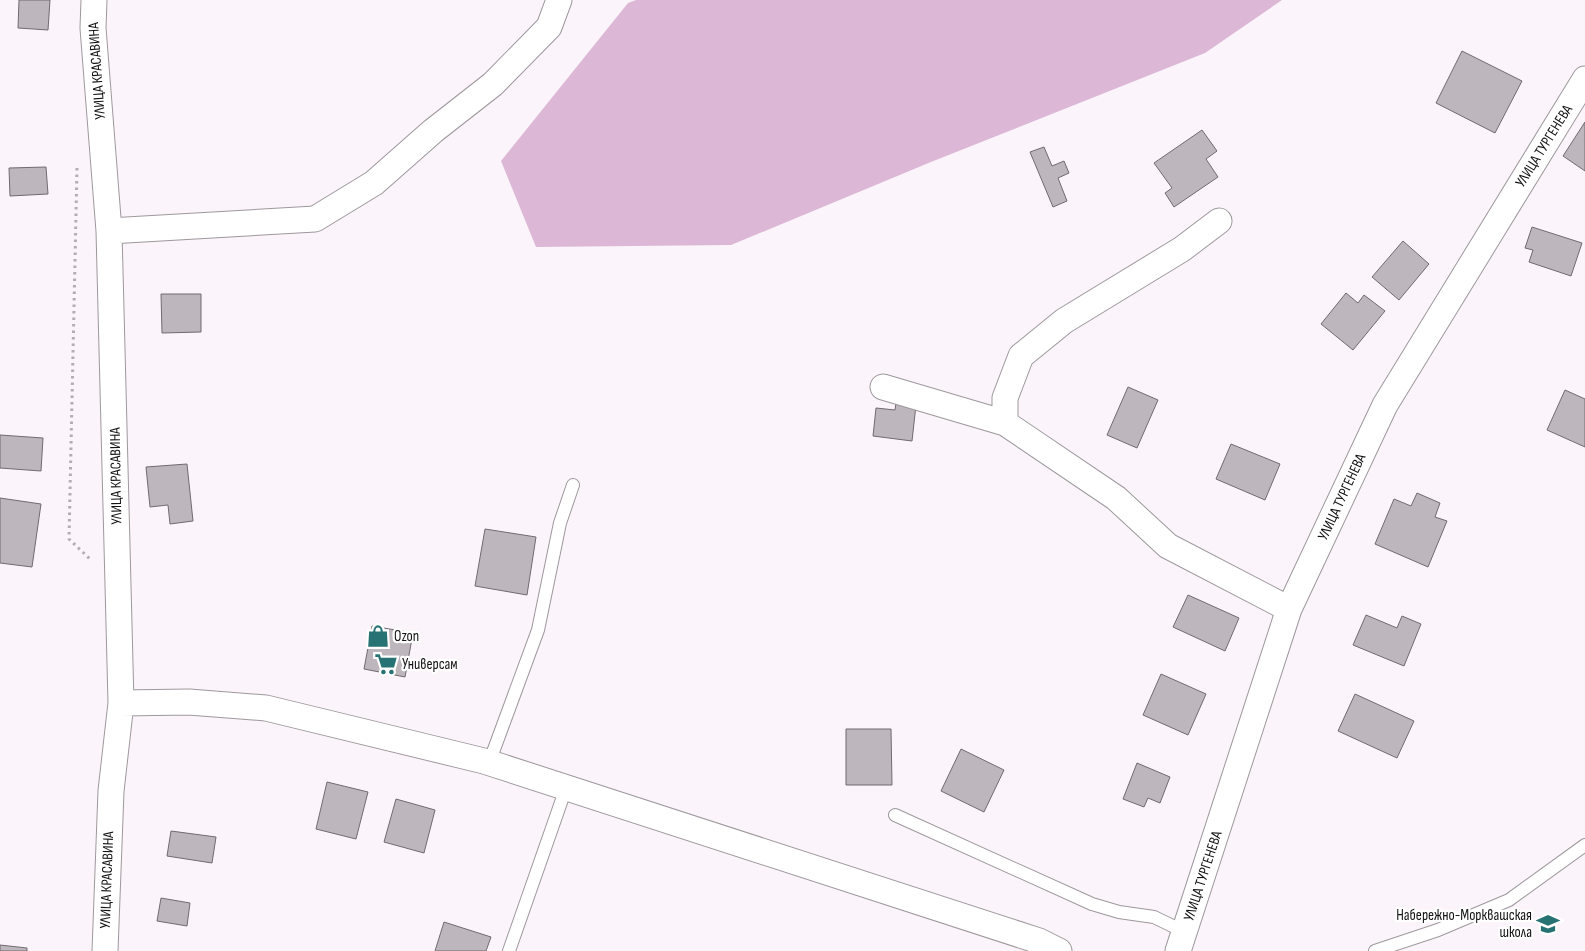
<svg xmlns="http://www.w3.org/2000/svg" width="1585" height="951" viewBox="0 0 1585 951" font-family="'Sofia Sans Condensed',sans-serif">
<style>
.green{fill:#dcb8d6}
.building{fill:#bdb6bc;stroke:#716b70}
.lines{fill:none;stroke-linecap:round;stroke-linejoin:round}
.service-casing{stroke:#9e989d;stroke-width:14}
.minor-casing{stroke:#9e989d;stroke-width:27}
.path{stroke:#b3adb2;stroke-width:3;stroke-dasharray:2.5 4;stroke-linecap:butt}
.service{stroke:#fff;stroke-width:12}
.minor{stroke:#fff;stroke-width:25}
.labels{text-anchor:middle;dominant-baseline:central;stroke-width:4.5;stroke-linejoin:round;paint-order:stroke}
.street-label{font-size:15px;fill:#131113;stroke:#fff}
.poi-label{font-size:15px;fill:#131113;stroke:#fff;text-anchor:start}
</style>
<rect width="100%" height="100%" fill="#fbf4fa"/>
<path class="green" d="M636 0H1282L1205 53 931 162 731 245 536 247 501 161 628 3Z"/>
<path class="building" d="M19 0H50L48 30 18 28Z
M1462 51 1522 81 1495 133 1436 103Z
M1585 122V171L1563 156Z
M1202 130 1217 151 1206 159 1218 177 1174 207 1165 193 1172 188 1154 163Z
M1044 147 1052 166 1064 161 1069 173 1058 178 1067 201 1053 207 1030 152Z
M46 167 48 194 10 196 9 168Z
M1532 227 1582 243 1571 276 1529 262 1533 250 1525 248Z
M1403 241 1429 264 1399 300 1372 277Z
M1346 293 1358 303 1364 295 1385 311 1353 350 1321 324Z
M161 294H201V332L162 333Z
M1128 387 1158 400 1137 448 1107 435Z
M1565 390 1585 399V447L1547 430Z
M896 403 916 405 912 441 873 436 876 408 895 410Z
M0 435 43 438 41 471 0 468Z
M1231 444 1280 464 1265 500 1216 479Z
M187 464 193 521 170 524 168 505 150 507 146 467Z
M1417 493 1440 503 1435 517 1447 521 1428 567 1375 544 1394 499 1411 506Z
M0 498 41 504 32 567 0 563Z
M485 529 536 537 527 595 475 586Z
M1188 595 1239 618 1225 651 1173 627Z
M1366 615 1397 628 1402 616 1421 624 1404 666 1353 645Z
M372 626 413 633 405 677 364 669Z
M1161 674 1206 694 1188 735 1143 715Z
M1355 694 1414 721 1397 758 1338 731Z
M846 729H891L892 785H846Z
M961 749 1004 770 984 812 941 791Z
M1137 763 1170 777 1160 803 1148 798 1144 807 1123 799Z
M327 782 368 792 356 839 316 829Z
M396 799 435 810 424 853 384 842Z
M171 831 216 837 212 863 167 856Z
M161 898 190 903 187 926 157 921Z
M444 922 491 937 486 951H435Z
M0 945 27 948V951H0Z"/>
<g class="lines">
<defs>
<path id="service" d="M489 763 538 630 560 523 573 485
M895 815 1092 904 1119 912 1154 917 1185 932
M509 951 566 788
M1375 951 1438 930 1509 900 1585 845"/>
<path id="minor" d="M94 0 93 28 109 231 121 703 111 791 105 951
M109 231 315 219 374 183 433 131 493 84 549 27 559 0
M883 387 1005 423 1116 498 1168 546 1289 609
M1005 423V398L1021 356 1064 321 1182 249 1219 221
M121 703 189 702 266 708 484 761 1039 941 1059 951
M1178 951 1289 609 1385 405 1585 79"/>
</defs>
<use href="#service" class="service-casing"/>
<use href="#minor" class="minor-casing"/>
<path class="path" d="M77 168 69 539 91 560"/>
<use href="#service" class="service"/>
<use href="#minor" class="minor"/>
</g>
<defs>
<symbol id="shop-bare" viewBox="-9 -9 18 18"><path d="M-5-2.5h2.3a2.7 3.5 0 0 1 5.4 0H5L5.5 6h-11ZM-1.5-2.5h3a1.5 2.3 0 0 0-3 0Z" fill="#277273" stroke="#fff" stroke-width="2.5" paint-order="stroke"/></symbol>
<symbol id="supermarket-bare" viewBox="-9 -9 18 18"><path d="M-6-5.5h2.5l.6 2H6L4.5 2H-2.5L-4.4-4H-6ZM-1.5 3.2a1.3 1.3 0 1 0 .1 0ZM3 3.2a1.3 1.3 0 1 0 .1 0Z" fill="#277273" stroke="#fff" stroke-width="2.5" paint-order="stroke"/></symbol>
<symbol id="school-bare" viewBox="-9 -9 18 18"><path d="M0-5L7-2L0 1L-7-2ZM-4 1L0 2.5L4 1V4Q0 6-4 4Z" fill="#277273" stroke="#fff" stroke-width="2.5" paint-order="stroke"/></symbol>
</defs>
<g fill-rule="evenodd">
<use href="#shop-bare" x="362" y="620" width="32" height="32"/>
<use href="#supermarket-bare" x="370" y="648" width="32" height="32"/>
<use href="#school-bare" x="1532" y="908" width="32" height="32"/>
</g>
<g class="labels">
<g class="street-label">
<text transform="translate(97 71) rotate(-94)">УЛИЦА КРАСАВИНА</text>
<text transform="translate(1544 146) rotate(-58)">УЛИЦА ТУРГЕНЕВА</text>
<text transform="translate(116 476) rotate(-91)">УЛИЦА КРАСАВИНА</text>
<text transform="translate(1342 497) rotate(-65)">УЛИЦА ТУРГЕНЕВА</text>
<text transform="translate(1203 876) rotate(-72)">УЛИЦА ТУРГЕНЕВА</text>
<text transform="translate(107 880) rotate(-88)">УЛИЦА КРАСАВИНА</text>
</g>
<g class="poi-label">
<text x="394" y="636">Ozon</text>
<text x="402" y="664">Универсам</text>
<text x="1532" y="915" text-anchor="end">Набережно-Морквашская<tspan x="1532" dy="17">школа</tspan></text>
</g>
</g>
</svg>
